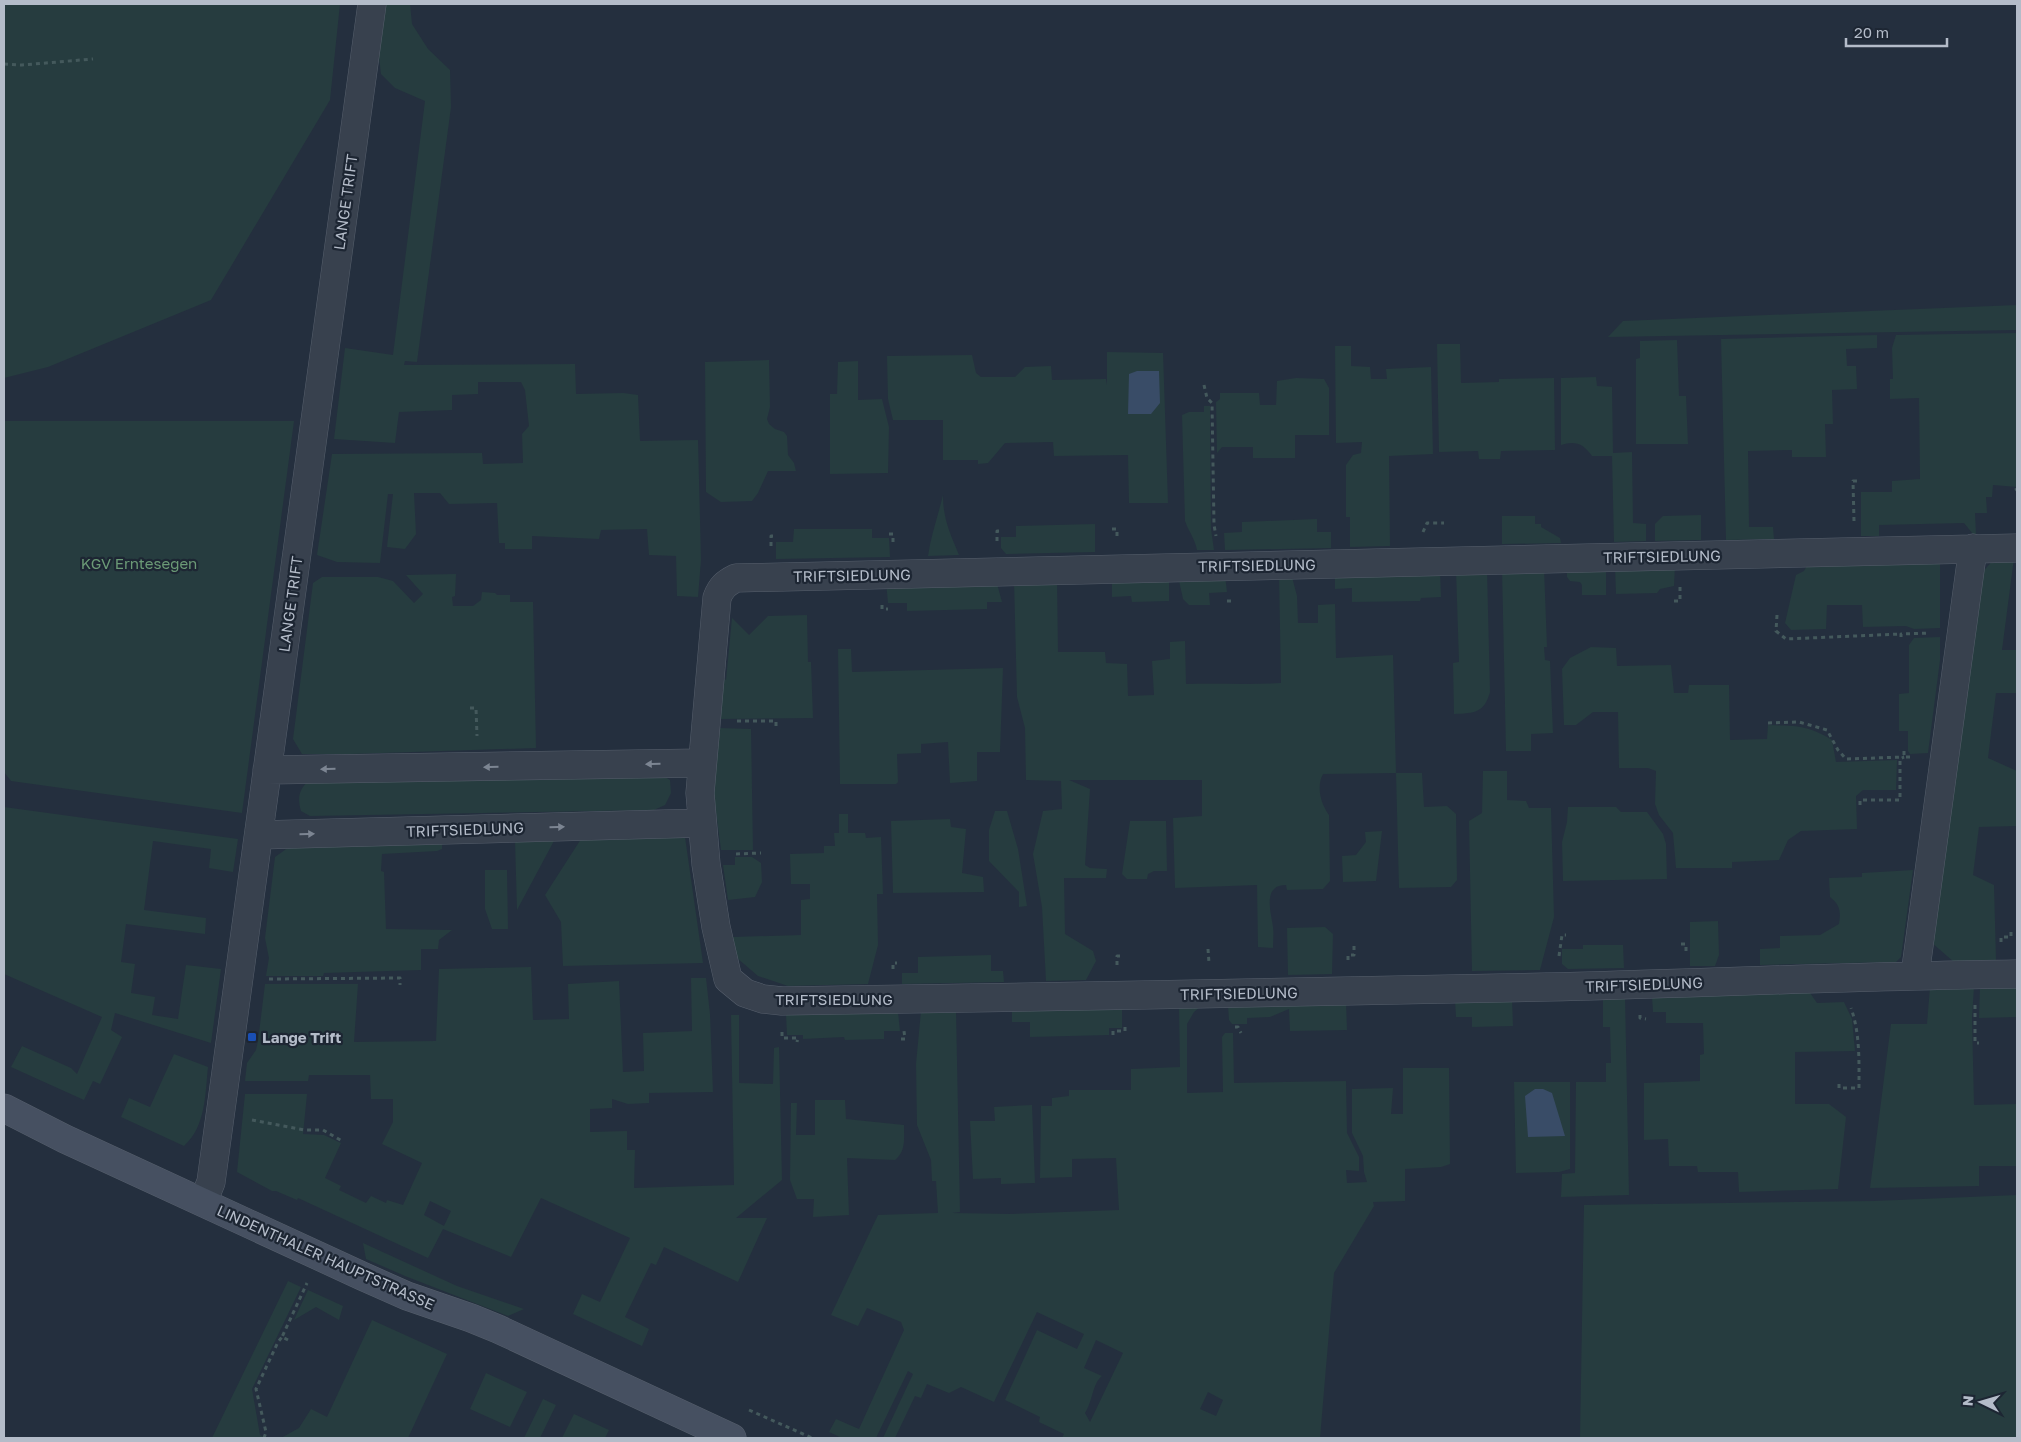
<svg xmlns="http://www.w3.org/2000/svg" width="2021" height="1442" viewBox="0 0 2021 1442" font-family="'Golos Text',sans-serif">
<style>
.green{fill:#263c3f;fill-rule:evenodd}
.water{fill:#394c67}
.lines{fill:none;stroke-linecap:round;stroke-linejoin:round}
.street-casing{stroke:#565f6c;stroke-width:29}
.secondary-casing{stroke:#565f6c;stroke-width:29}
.path{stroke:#44595c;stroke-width:3;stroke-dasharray:4 4;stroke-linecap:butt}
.street{stroke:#38414e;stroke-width:28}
.secondary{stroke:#465061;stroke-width:28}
.oneway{fill:#7c8592}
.transit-dot{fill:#1a4fb4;stroke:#1d2633;stroke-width:2}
.labels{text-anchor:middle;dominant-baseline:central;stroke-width:4.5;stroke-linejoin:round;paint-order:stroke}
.street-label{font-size:15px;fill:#b4bcc9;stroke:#1d2633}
.park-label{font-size:15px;fill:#6b9a76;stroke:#1d2633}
.poi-label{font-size:15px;font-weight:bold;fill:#b4bcc9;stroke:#1d2633;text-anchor:start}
</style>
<rect width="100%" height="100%" fill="#242f3e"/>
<path class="green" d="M4 4H340L330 100 211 300 48 367 4 378Z
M386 4H410L412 24 428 49 450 70 451 107 417 362 405 361 404 365 575 364 576 394 623 393 638 395 640 441 698 440 701 560 698 597 677 596 676 556 649 555 647 529 601 530 599 539 532 536V549H505V543H499L497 503 449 504 440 493H414L416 534 405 549 387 547 393 494H388L380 563 337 562 317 555 332 454 482 453 483 464 523 463 522 434 529 426 525 390 521 382H478V394L452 395V410L399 412 395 443 334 439 345 348 393 355 425 101 395 88 381 74 378 49Z
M2017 305V330L1608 337 1623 321Z
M2017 333V487L1993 485 1992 497H1986L1987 513H1975L1976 534H1973L1964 523 1879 525V536H1861V492H1892V481L1920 479 1919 398 1890 399V379H1893L1892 348 1896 335Z
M1877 335V348L1846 349 1847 366H1856L1857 389 1832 390 1833 424H1825L1826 457H1792V450L1748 451 1749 527H1773L1774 539 1726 540 1721 339Z
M1677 340 1679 396H1686L1688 444H1636V359L1640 358V341Z
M1437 344H1460L1461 383 1499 382V379L1554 378 1555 450 1501 451 1500 459H1479L1478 451 1439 452Z
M1335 346H1351V366L1370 367 1371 379H1387L1386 369 1431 367 1433 454 1389 456 1390 546 1350 547V517H1346V465L1353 455 1361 453 1362 442 1336 443Z
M1107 352 1163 353 1168 503H1129L1128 455 1054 456 1053 442 1005 443 988 463 978 464V460H943V420H893L888 399 887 356 972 355 976 373 981 377H1015L1025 367 1051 366 1052 380 1106 379 1107 385Z
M769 360 770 407 767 419 769 424 775 429 784 432 787 436 788 455 794 463 796 471H768L758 493 752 501 721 502 706 492 705 362Z
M858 361V400L882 399 889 427 888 473 830 474V394H837L838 362Z
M1596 377 1597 386 1612 387 1613 453 1632 452 1633 523 1646 524V541L1614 542 1612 456H1592C1584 444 1575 440 1561 445V378Z
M1296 378 1324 379 1329 388V435H1295V458H1253V447H1222L1217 453 1216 402 1220 399V393H1259L1260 405H1276L1277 381Z
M1204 406H1210L1211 529 1214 550H1197C1195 539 1189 532 1185 521L1182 415 1189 412H1204Z
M4 421H294L242 813 11 781 4 772Z
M943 495C943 519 950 533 959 555L928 556C931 535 938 516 943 495Z
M1701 515V540L1655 541V524L1663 516Z
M1502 516H1535V524H1541V527L1560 538 1561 543 1502 544Z
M1317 519V532H1331V548L1225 550 1224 533 1242 532V522Z
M1095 524V552L1006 554 1001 548V537H1016V526Z
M794 529H872V538H889L890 557 776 559V542H793Z
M1997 556 2014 558 2002 650H2017V693H1996L1988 758 2017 771V826L1979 827 1973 875 1994 885 1996 960H1975L1974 963H1955L1931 942 1978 577Z
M1940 559V628L1914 629 1906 626 1863 627 1862 605H1827L1826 629 1791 630 1785 623 1796 575 1804 571 1809 562Z
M1675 565 1674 586 1660 589 1657 593 1616 594 1615 566Z
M1606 566V595H1582V585L1580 582 1570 581 1567 577V567Z
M1544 568 1547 647H1544L1545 660 1550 661 1553 733 1531 734V751H1506L1502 569Z
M1487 569 1490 692C1484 713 1475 713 1454 714L1453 663 1459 662 1456 570Z
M1440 570 1441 597 1421 598 1420 601 1352 602V588L1335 589V572Z
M1291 573 1297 596 1298 623H1318V605L1335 604 1336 658 1393 655 1396 773H1422L1424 807 1447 806 1456 814 1457 880 1451 887 1399 888 1396 773 1323 774C1316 787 1321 804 1329 815L1330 881 1323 889 1287 890 1286 885C1262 885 1271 912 1273 927 1274 934 1273 941 1273 948L1258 947 1257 885 1175 888 1173 818 1202 816V780H1069L1090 789 1085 865 1090 868 1107 869 1106 878H1064L1065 934 1093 951 1096 961 1086 980 1046 981 1042 907 1033 854 1043 811 1062 809 1061 781 1026 780 1025 728 1017 697 1014 580 1057 578 1058 652H1105L1106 663 1127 664 1128 696 1154 695 1152 661 1170 659V642L1185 641 1186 684C1218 683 1249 685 1281 683L1279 574Z
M456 574 455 596 452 597 453 606H473L481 600 482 592 495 593 497 595H510V602H533L536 748 351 754H302L293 739 313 583 322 577H378L393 581 414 603 423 594 406 575Z
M1225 575 1227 592 1209 593 1210 605H1189L1183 599 1178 576Z
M1169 576V601L1132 602 1131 596 1112 597V578Z
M996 580 1002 602H987V609L907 611V603H888L886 582Z
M807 615 808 662H811L813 718 719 719 723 678 726 680 732 618 749 635 768 616Z
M1940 637V660L1928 753 1910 754 1908 751V731H1899V694L1909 693V645L1914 638Z
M1591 647 1616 648 1617 666 1671 665 1674 693H1688L1689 685H1729L1730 740 1767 739 1768 725C1796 726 1807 725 1832 740L1836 762 1897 760 1896 790H1863L1856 796 1857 829 1801 831 1788 840 1779 860 1732 862V868H1676L1673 833 1659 815 1655 804 1656 771 1648 768H1619L1618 712H1593L1576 725H1564L1562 669 1570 658Z
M838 649H851L852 672 1003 668 1000 752H977V781L950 783 948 742 921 744V753L897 754 898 782 896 784H840Z
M718 728 751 729 753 850H721L713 788Z
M1483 771H1507V800L1526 801 1529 808H1551L1554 917 1540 970 1472 971 1469 821 1482 813Z
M662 775 670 780 671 793 665 805 654 810 310 816 301 811C297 797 299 790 309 780Z
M4 807 238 839 233 872 209 868 211 849 153 841 144 910 206 918 205 934 126 924 121 962 135 964 131 993 155 997 152 1015 178 1019 186 965 221 969 211 1043 115 1013 111 1030 122 1037 100 1084 93 1081 84 1100 11 1067 22 1046 71 1068 77 1074 102 1017 4 974Z
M1568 807H1616L1621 812H1647L1663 834 1666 844 1667 879 1563 881 1562 842 1567 822Z
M995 811H1007L1018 849 1027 906 1019 907V892L989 861V830Z
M839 814H848V833H865L866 838 881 837 883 894H877L878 945 868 984 788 986 758 976 737 958 733 937 801 935V900L810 899V884H791L790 854 824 853V846H835L834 833H839Z
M950 819 951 827 966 829 962 873 983 877 984 892 893 893 891 821Z
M1130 821H1166L1167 871H1154L1148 874 1147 879H1127L1122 874Z
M1382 831 1376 881 1343 882 1342 856 1356 855 1366 842 1365 832Z
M685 837 703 963 563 966 561 922 545 895 581 839Z
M555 839 517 910 515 840Z
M442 841V849L437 851 382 854 381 871 384 872 386 929 452 930 439 940 438 949H421V970L324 973 323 976H266L269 958 265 938 275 857 289 847Z
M735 857H752L761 863 762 882 755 897 728 900 723 865H735Z
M485 870H507L508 929H492L485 909Z
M1913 870 1901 957 1896 962 1760 965V949L1780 948V936L1820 935 1839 924C1841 911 1840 905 1830 897L1829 878 1862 877V873Z
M1718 921 1719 955 1715 966H1690V922Z
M1325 927 1333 934 1332 974 1288 975 1287 928Z
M1583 945H1623L1624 968 1568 969 1562 964V949H1583Z
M991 955V971H1003L1004 982 902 984V973H918V957Z
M531 967 533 1020 569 1019 568 984 619 981 623 1072 644 1071 643 1033 692 1031 691 978H706L710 1014 713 1092 649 1093V1103L628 1104 612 1099V1108L590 1109V1132L627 1131V1150H635L634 1188 734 1185 731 1015H739V1083L773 1084 774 1048 779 1047 782 1180 736 1218H767L738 1282 664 1247 656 1265 651 1263 625 1317 649 1329 642 1346 573 1314 582 1294 600 1302 630 1238 541 1198 511 1257 443 1229 428 1258 298 1198 297 1200 276 1191H272L237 1172 245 1094H307L303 1134 324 1135 341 1143 325 1178 341 1186 339 1190 366 1203 371 1196 386 1203 387 1200 403 1205 422 1163 382 1144 393 1122V1099H371L370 1075H309L308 1081H245L247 1063 256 1050 258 1041 265 984H358L354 1042 436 1041 439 969ZM430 1201 451 1211 444 1226 424 1215Z
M1980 986H2017V1017L1979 1018Z
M1930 987H1974L1972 1018 1974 1105 2017 1104V1166H1979V1186L1870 1188 1891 1024H1927Z
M1808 990 1817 1003 1844 1002 1852 1019 1855 1051 1795 1052V1104H1829L1846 1117 1838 1189 1739 1192 1738 1172H1698L1697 1166H1669L1668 1139 1644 1140V1083L1700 1081V1055L1704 1054 1703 1023H1666V1012H1653L1652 996Z
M1625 996 1629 1195 1561 1197 1562 1174 1575 1173 1576 1082H1606V1063H1611L1610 1027H1603V997Z
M1512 999 1513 1026 1472 1027V1017H1456L1455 1000Z
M1346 1002 1347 1030 1290 1031 1289 1009 1270 1017 1247 1018V1024H1232L1229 1020 1228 1005Z
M1202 1005 1194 1012 1187 1024V1093L1223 1092 1222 1037 1225 1033H1233L1234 1083 1346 1081 1347 1133 1359 1157V1171L1346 1170 1347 1183 1367 1182 1364 1172 1363 1156 1352 1133V1089L1393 1088 1391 1114H1403V1068H1449L1450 1164 1441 1167 1405 1169V1201L1373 1202 1374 1206 1334 1273 1320 1438H1062L1064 1434 1039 1422 1040 1417 1005 1400 1037 1330 1077 1349 1084 1334 1037 1312 994 1402 961 1387 949 1393 927 1384 921 1398 915 1396 895 1438H883L913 1374 908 1371 876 1438H842L829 1432 836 1419 859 1429 904 1330 901 1322 867 1308 858 1326 831 1315 878 1215 938 1213 936 1181H932L931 1160 917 1125 916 1064 921 1011 956 1010 960 1212 952 1213 1012 1214 1119 1210 1116 1158 1072 1159V1177L1040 1178 1041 1106H1052V1098L1069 1096V1090H1131V1069L1180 1067 1179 1006ZM1096 1340 1123 1353 1090 1422 1085 1413C1093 1401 1092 1384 1102 1376L1084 1368ZM1208 1392 1223 1400 1216 1416 1200 1409Z
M1122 1007V1028H1109V1035L1030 1037V1022H1012V1009Z
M898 1012 900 1031H884V1039L845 1040 844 1037 803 1039V1035H787L786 1014Z
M174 1054 208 1067C205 1095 206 1126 184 1146L121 1117 129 1098 150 1107Z
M1514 1082H1570V1169L1559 1172 1516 1173Z
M815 1100H845L846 1119 904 1125C904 1139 906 1151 895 1160L847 1158 849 1215 813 1217 814 1199H797L790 1180 791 1103H797L796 1135H815Z
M1032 1105 1035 1183 1001 1184V1178L973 1179 970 1121H995L994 1107Z
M2017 1195V1438H1580L1584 1205 1874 1201Z
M363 1243 457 1286 524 1309 508 1316 405 1276 366 1259Z
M288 1281 301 1287 252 1389 260 1435 266 1438H212Z
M308 1290 343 1306 339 1320 316 1307 294 1320Z
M372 1320 447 1354 408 1438H281L299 1428 311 1409 327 1417Z
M486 1373 527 1392 510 1427 470 1409Z
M543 1399 556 1405 540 1438H524Z
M574 1414 609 1430 605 1438H562Z"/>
<path class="water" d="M1137 371H1159L1160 403 1151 414H1128L1129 374Z
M1535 1089H1543L1552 1093 1565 1136 1528 1137 1525 1096Z"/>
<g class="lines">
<defs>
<path id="street" d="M2017 548 736 578C726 583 721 587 717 598L700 793 706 864 716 927 728 979 745 993 763 999 782 1001C1037 997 1291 993 1546 987 1703 983 1860 976 2017 974
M267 770 702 763
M259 835 702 823
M1915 975 1973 548
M203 1202 211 1182 372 4"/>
<path id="secondary" d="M4 1108 65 1139 362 1276 407 1296 471 1318 498 1329 732 1438"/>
</defs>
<use href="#street" class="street-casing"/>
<use href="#secondary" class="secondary-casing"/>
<path class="path" d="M4 64 22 65 93 59
M1204 385 1207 398 1212 403 1214 525 1216 536
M2015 490 2017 489
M1854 521 1853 481H1860
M1112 529H1117V538
M1423 532 1427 523H1444
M889 534H893V543
M997 541V531H1001
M771 546V536H776
M1227 601H1231V597
M1674 601H1680V586
M882 605V609H888
M1777 615 1776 631 1786 639 1901 634
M1901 637V634L1930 633
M470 708H476L477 736
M737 721H776V728
M1768 723 1799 722 1827 730 1838 750 1846 759 1904 757
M1904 751V757H1913
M1860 805V800H1900V759L1904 757
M736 854 761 853
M2001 942V937H2011V931
M1681 944H1686V952
M1208 949 1209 963
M1559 956 1562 935H1566
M1348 960V955H1354V946
M1117 965V956H1120
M893 969V963H897
M269 979 400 978V985
M1975 1005V1043H1979
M1640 1015V1018L1646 1019
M1235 1027H1238L1241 1033
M782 1032V1038H798L797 1042
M1113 1035V1031H1125V1025
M901 1039H905L904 1031
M1839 1084V1088H1859C1859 1061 1860 1033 1851 1008
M252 1120 304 1130H323L342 1141
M288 1340 282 1337 307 1283
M749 1410 812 1438
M264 1438 266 1432 256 1389 278 1342 282 1337"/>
<use href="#street" class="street"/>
<use href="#secondary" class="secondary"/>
</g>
<defs><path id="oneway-solid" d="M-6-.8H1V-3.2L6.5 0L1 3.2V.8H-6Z" transform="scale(1.25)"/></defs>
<g class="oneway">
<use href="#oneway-solid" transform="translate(653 764) rotate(179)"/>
<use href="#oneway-solid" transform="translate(491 767) rotate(179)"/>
<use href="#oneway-solid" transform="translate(328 769) rotate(179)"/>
<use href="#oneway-solid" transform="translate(557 827) rotate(-2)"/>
<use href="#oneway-solid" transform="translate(307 834) rotate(-2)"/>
</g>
<rect class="transit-dot" x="247" y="1032" width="10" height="10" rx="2.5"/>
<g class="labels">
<g class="street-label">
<text transform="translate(345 202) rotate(-82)">LANGE TRIFT</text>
<text transform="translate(1662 556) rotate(-1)">TRIFTSIEDLUNG</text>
<text transform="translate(1257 565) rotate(-1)">TRIFTSIEDLUNG</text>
<text transform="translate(852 575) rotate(-1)">TRIFTSIEDLUNG</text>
<text transform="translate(290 604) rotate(-82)">LANGE TRIFT</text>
<text transform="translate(465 829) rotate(-2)">TRIFTSIEDLUNG</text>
<text transform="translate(1644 984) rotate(-2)">TRIFTSIEDLUNG</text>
<text transform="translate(1239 993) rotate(-1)">TRIFTSIEDLUNG</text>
<text x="834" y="999">TRIFTSIEDLUNG</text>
<text transform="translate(326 1257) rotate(24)">LINDENTHALER HAUPTSTRASSE</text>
</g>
<g class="park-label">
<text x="139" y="563">KGV Erntesegen</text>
</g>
<g class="poi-label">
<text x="262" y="1037">Lange Trift</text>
</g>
</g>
<rect width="2021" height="1442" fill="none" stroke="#b4bcc9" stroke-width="10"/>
<g transform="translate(1981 1402) rotate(275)" stroke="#1d2633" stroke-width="4" paint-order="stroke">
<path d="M0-4L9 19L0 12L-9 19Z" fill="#b4bcc9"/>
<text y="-8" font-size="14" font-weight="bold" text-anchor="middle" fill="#b4bcc9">N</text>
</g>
<path d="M1846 38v8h101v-8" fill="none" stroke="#b4bcc9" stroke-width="2.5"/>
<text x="1854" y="38" font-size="15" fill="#b4bcc9" stroke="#1d2633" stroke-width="4" paint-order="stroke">20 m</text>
</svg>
